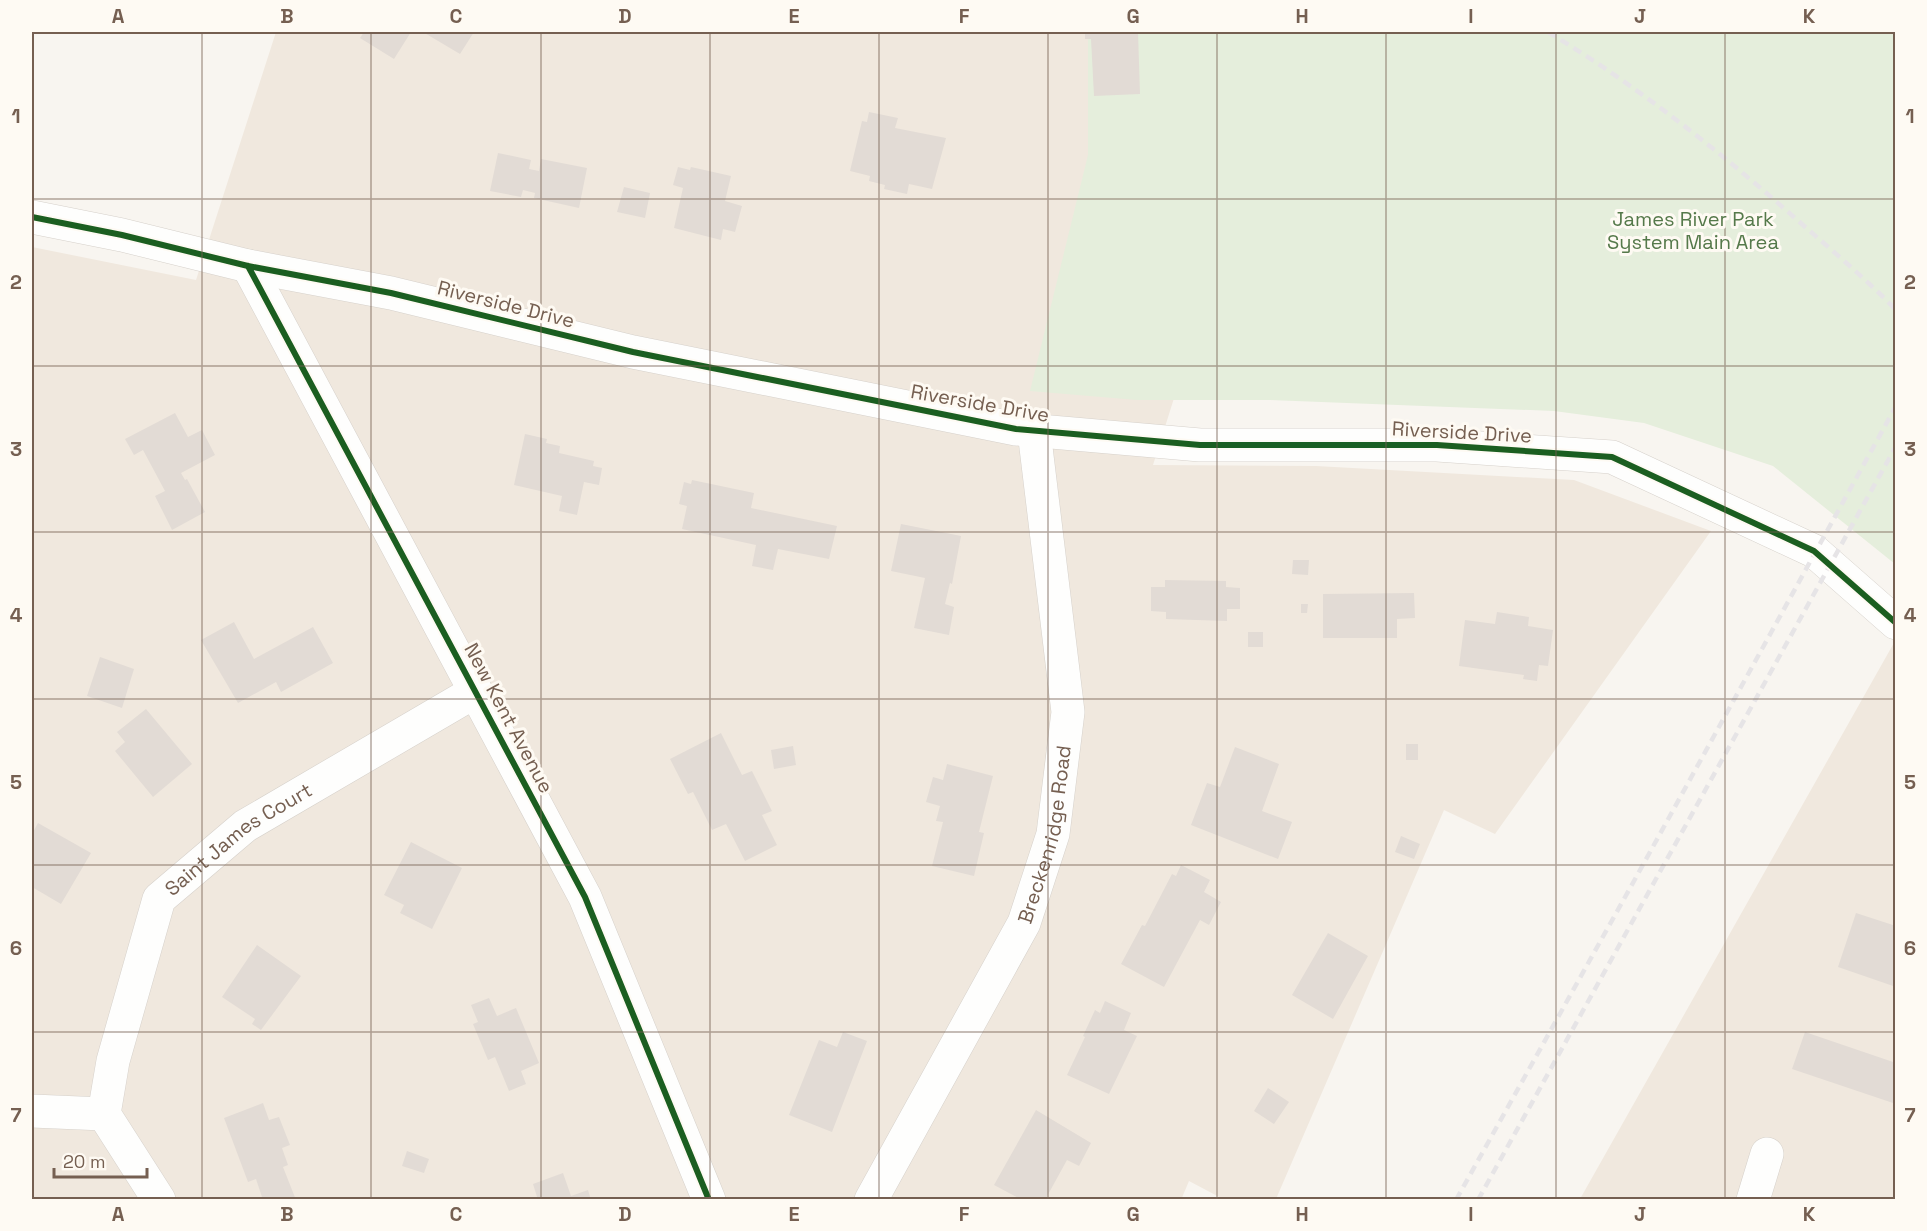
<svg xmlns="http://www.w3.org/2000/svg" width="1927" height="1231" viewBox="0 0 1927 1231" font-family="'Space Grotesk',sans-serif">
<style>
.residential{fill:#f0e8de}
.green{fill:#e5eedc}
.building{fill:#e2dbd5}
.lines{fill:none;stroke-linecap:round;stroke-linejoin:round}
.minor-casing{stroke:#d6d1cb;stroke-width:34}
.minor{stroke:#fefefd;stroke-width:33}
.rail{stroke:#e6e4e6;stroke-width:4.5;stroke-dasharray:9 6;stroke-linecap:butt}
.cycleway-casing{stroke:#fefaf3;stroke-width:10}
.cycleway{stroke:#1b5e20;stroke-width:6}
.grid{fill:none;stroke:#755f51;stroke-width:1.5;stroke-opacity:0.55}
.labels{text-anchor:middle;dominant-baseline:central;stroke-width:6;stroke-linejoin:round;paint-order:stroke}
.park-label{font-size:20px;fill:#55794a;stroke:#fefaf3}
.street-label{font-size:20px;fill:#755f51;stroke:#fefaf3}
.neatline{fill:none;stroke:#755f51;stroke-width:2}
.grid-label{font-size:20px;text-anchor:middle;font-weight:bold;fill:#755f51}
</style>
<rect width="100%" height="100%" fill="#f8f5f0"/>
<path class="residential" d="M276 32H1447L1209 287 1153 465 1316 466 1574 480 1711 531 1495 834 1444 810 1276 1199H1223L1189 1181 1181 1200 32 1199V247L196 280Z
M1895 641V1199H1580Z"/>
<path class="green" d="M1088 32H1895V564L1773 466 1644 423 1554 411 1270 400H1137L1030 391 1088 155Z"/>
<path class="building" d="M364 32H411L394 59 360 38Z
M423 32H474L460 54Z
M1085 32H1138L1140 94 1094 96 1091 39H1085Z
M869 112 898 118 895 128 946 138 932 189 909 184 907 194 884 189 885 185 869 181 870 176 850 171 862 121 867 122Z
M498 153 531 160 529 169 539 171 541 159 587 168 579 208 534 198 535 193 523 190 521 197 490 191Z
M678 167 690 170 691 167 731 176 725 201 742 206 735 232 723 229 721 240 674 228 683 188 673 185Z
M624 187 650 193 645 218 617 212Z
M175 413 188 437 202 430 215 455 181 473 185 480 187 479 205 512 172 530 155 496 165 491 143 450 134 455 125 439Z
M525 434 547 439 546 443 560 446 559 453 594 461 593 466 602 468 599 485 584 482 577 515 559 511 562 496 514 485Z
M692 480 754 493 751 508 837 526 829 559 778 549 773 570 752 566 756 545 682 529 687 506 679 504 684 482 691 484Z
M901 524 961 536 952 584 950 583 945 604 954 607 949 635 914 628 925 578 891 571Z
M1293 560H1309L1308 575 1292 574Z
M1165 580 1226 581V587L1240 588V609H1227V621L1166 619V612L1151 611V587H1165Z
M1414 593 1415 618 1397 619V638H1323V594Z
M1301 604H1308L1307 613H1301Z
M1497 612 1529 617 1528 626 1553 630 1548 666 1539 665 1537 681 1523 679 1524 675 1459 666 1465 620 1495 624Z
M234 622 254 659 313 627 333 663 281 692 276 682 238 703 201 640Z
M1248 632H1263V647H1248Z
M100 657 134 669 122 708 87 696Z
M146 709 192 764 153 797 115 751 125 742 117 732Z
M721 733 742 775 752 771 772 811 762 815 777 845 745 861 726 824 712 830 693 792 688 794 670 759Z
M1406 744H1418V760H1406Z
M793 746 796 765 774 769 771 750Z
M1235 747 1279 764 1262 811 1292 822 1278 859 1191 825 1207 783 1220 787Z
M947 764 993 776 979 832 984 833 974 876 932 866 943 822 936 821 940 806 926 802 933 777 943 780Z
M38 823 91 853 61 904 32 887V849L34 844 32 843V834Z
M1401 836 1420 844 1414 859 1395 852Z
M411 842 462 868 432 929 400 913 404 905 384 895Z
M1181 865 1210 880 1204 892 1221 902 1209 925 1200 920 1164 987 1121 964 1142 925 1145 926 1172 874 1176 876Z
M1856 913 1896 926V987L1838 967Z
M1328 933 1368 956 1333 1019 1292 995Z
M257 945 301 976 261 1030 252 1024 255 1019 222 997Z
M489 998 497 1016 516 1008 539 1063 521 1071 526 1084 509 1091 495 1057 488 1060 473 1024 478 1022 471 1005Z
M1105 1001 1131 1013 1124 1030 1137 1036 1109 1094 1067 1075 1085 1037 1083 1036 1095 1010 1100 1013Z
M843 1032 867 1041 832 1132 789 1115 819 1040 837 1047Z
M1805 1032 1896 1063V1104L1792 1069Z
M1268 1088 1289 1102 1274 1124 1254 1111Z
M263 1103 269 1120 279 1117 290 1145 282 1148 288 1165 283 1167 296 1200H263L256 1179 248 1182 224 1118Z
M1036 1110 1091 1143 1079 1166 1067 1160 1045 1200H1022L994 1185Z
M407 1151 429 1159 424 1173 402 1166Z
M563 1173 571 1196 588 1190 591 1200H538L533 1184Z"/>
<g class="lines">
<defs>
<g id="minor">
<path d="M32 217 122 235 248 266 391 293 633 352 1016 429 1200 445H1437L1612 457 1814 551 1896 623"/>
<path d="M248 266 585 897 709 1200"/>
<path d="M32 1111 104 1114"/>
<path id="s1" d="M159 1200 104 1114 113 1061 159 899 245 826 476 691"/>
<path id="s2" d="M871 1200 1024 923 1053 834 1068 712 1034 431"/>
<path d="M1753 1200 1767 1154"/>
</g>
</defs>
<use href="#minor" class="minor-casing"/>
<use href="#minor" class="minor"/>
<path class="rail" d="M1548 32C1636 85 1718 150 1795 218 1829 248 1864 277 1896 310
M1456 1200 1634 881 1896 406
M1478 1200 1896 446"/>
<defs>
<path id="cycleway" d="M32 217 122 235 248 266 391 293 633 352 1016 429 1200 445H1437L1612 457 1814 551 1896 623
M248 266 585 897 709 1200"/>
</defs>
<use href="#cycleway" class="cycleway-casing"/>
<use href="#cycleway" class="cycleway"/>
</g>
<path class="grid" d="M202 32V1200M371 32V1200M541 32V1200M710 32V1200M879 32V1200M1048 32V1200M1217 32V1200M1386 32V1200M1556 32V1200M1725 32V1200M32 199H1896M32 366H1896M32 532H1896M32 699H1896M32 865H1896M32 1032H1896"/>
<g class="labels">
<g class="park-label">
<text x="1693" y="219">James River Park<tspan x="1693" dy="23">System Main Area</tspan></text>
</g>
<g class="street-label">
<text transform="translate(506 304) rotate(14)">Riverside Drive</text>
<text transform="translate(980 403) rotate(10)">Riverside Drive</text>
<text transform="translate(1462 432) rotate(3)">Riverside Drive</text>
<text transform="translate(509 718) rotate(62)">New Kent Avenue</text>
<text stroke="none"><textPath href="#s2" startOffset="408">Breckenridge Road</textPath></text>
<text stroke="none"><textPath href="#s1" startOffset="424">Saint James Court</textPath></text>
</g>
</g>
<rect width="1927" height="1231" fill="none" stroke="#fefaf3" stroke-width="66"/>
<path d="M54 1168v9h93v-9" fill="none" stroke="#755f51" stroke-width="3"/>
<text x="63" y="1168" font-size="18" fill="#755f51" stroke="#fefaf3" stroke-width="4.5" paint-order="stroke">20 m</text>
<rect x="33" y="33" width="1861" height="1165" class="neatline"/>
<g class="grid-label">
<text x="118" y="23">A</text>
<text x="287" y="23">B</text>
<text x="456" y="23">C</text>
<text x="625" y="23">D</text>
<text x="794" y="23">E</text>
<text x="964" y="23">F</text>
<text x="1133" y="23">G</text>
<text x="1302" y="23">H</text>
<text x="1471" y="23">I</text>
<text x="1640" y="23">J</text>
<text x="1809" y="23">K</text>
<text x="16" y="123">1</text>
<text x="1910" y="123">1</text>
<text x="16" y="289">2</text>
<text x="1910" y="289">2</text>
<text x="16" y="456">3</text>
<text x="1910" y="456">3</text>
<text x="16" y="622">4</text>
<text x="1910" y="622">4</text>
<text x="16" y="789">5</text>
<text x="1910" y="789">5</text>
<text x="16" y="955">6</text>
<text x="1910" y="955">6</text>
<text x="16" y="1122">7</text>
<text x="1910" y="1122">7</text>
<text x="118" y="1221">A</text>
<text x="287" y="1221">B</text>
<text x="456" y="1221">C</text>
<text x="625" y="1221">D</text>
<text x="794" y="1221">E</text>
<text x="964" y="1221">F</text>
<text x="1133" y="1221">G</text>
<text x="1302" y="1221">H</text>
<text x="1471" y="1221">I</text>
<text x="1640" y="1221">J</text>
<text x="1809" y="1221">K</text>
</g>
</svg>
